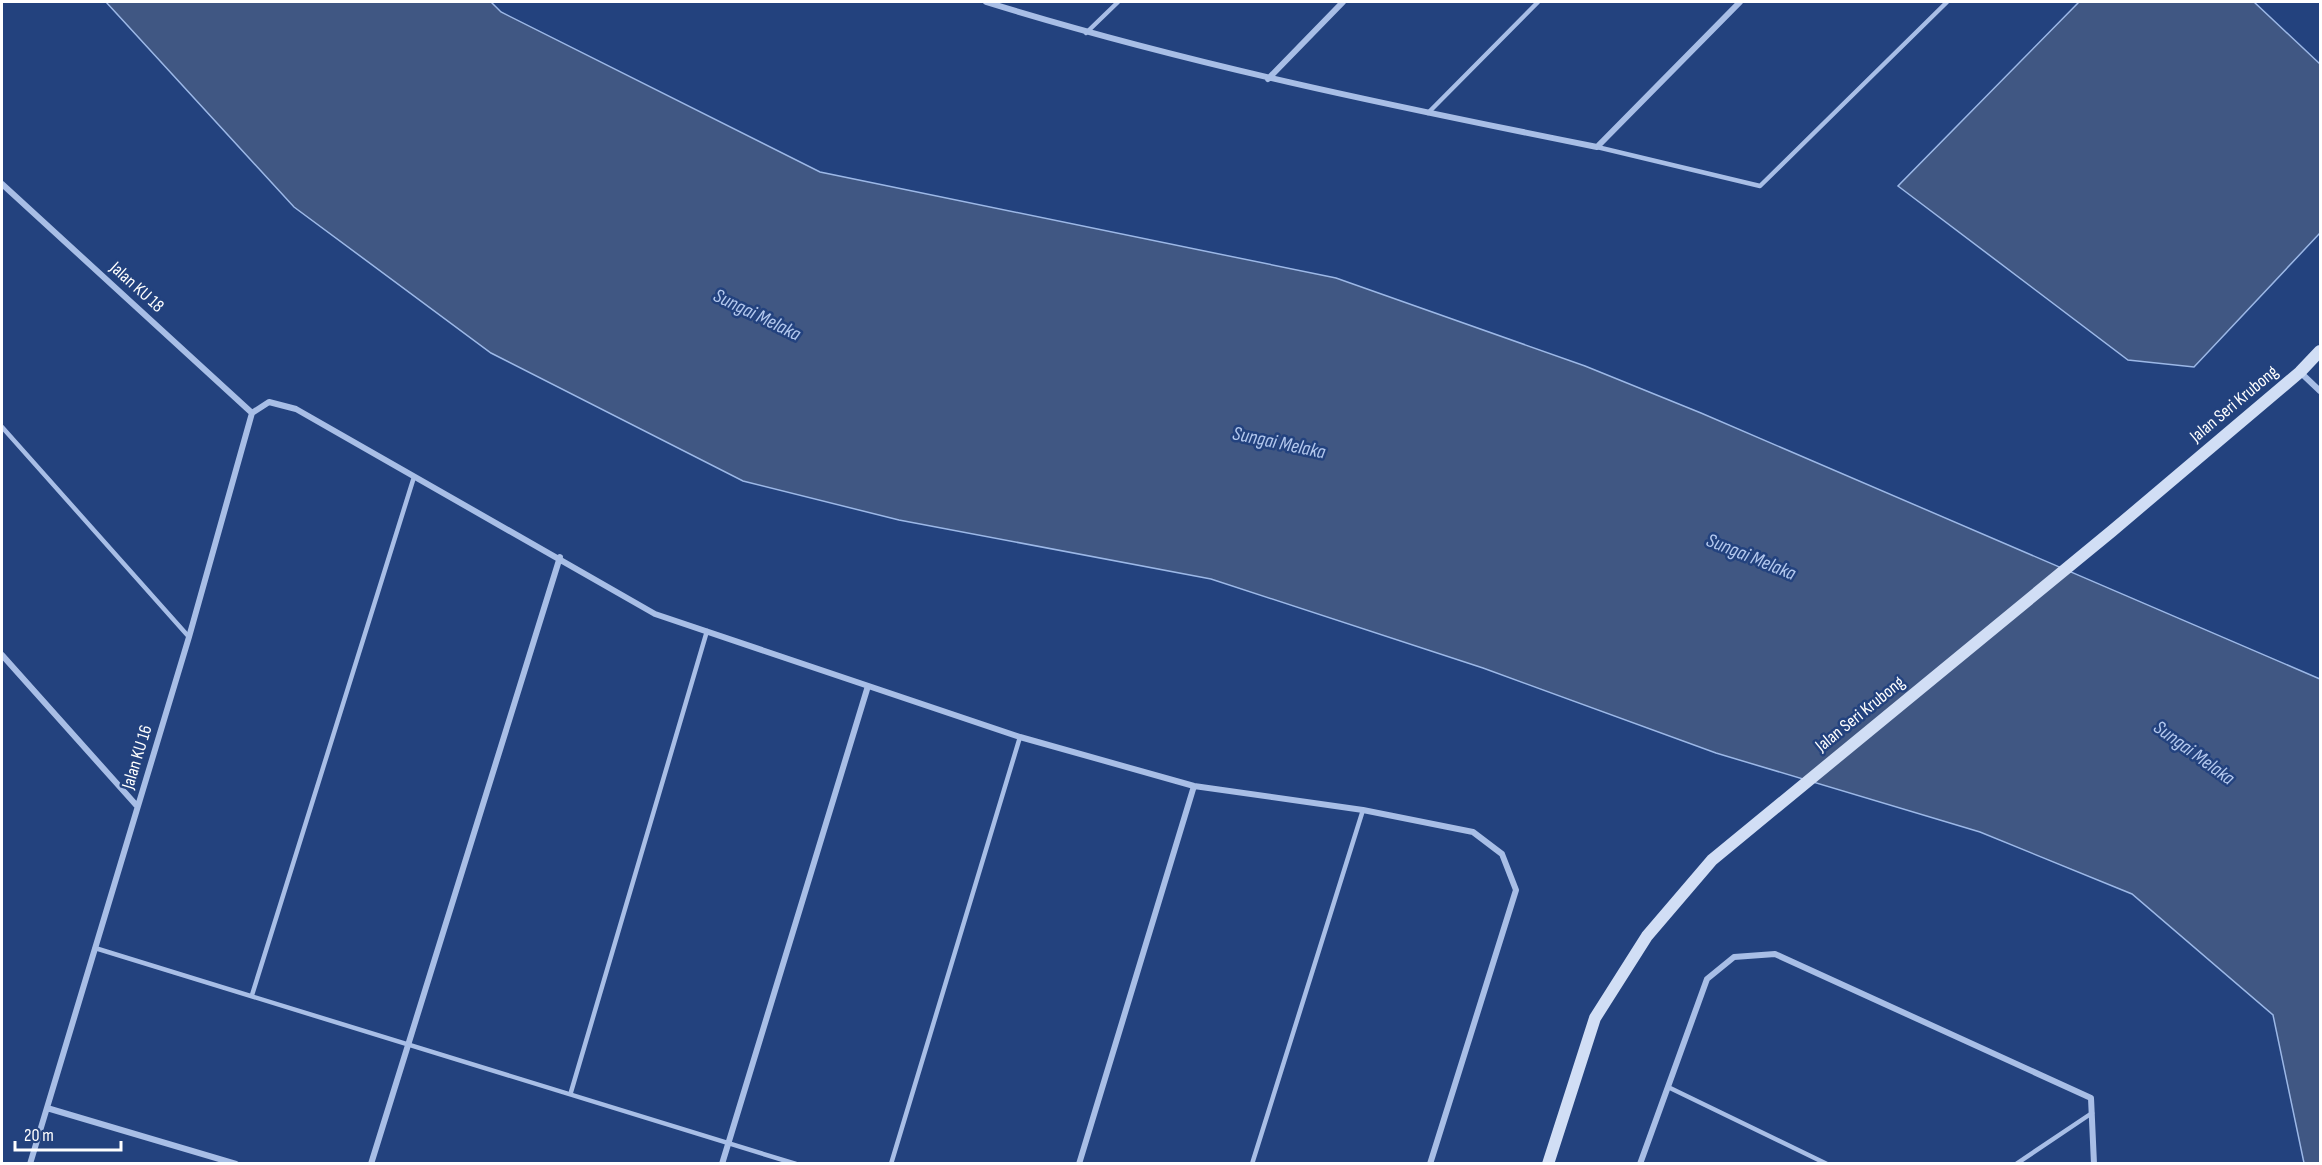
<svg xmlns="http://www.w3.org/2000/svg" width="2322" height="1165" viewBox="0 0 2322 1165" font-family="'Sofia Sans Condensed',sans-serif">
<style>
.water{fill:#405783;stroke:#9cb8e7;stroke-width:1.5}
.lines{fill:none;stroke-linecap:round;stroke-linejoin:round}
.lane{stroke:#a8bee6;stroke-width:4.5}
.street{stroke:#a8bee6;stroke-width:6}
.secondary{stroke:#d1def5;stroke-width:12}
.labels{text-anchor:middle;dominant-baseline:central;stroke-width:5;stroke-linejoin:round;paint-order:stroke}
.street-label{font-size:18px;fill:#fff;stroke:#23427e}
.water-label{font-size:20px;font-style:italic;fill:#b3c8ee;stroke:#23427e}
</style>
<rect width="100%" height="100%" fill="#23427e"/>
<path class="water" d="M106 2H491L501 12 820 172 1336 278 1585 366 1701 413 2320 679V1163H2304L2273 1015 2132 894 1980 832 1716 753 1483 668 1211 579 899 520 743 481 491 353 294 207Z
M2079 2H2254L2320 64V233L2194 367 2128 360 1898 186Z"/>
<g class="lines">
<path class="lane" d="M1086 33 1118 2
M1428 113 1538 2
M1597 147 1760 186 1947 2
M2 427 189 637
M95 948 796 1164
M252 995 414 477
M1668 1087 1827 1164
M571 1092 707 631
M891 1164 1020 737
M1252 1164 1363 810
M2016 1164 2092 1113"/>
<path class="street" d="M986 2C1187 64 1392 106 1597 147L1740 2
M1268 79 1343 2
M2 184 252 413
M2300 372 2320 391
M252 413 269 402 296 409 655 614 1020 737 1194 786 1363 810 1473 832 1502 854 1516 890 1430 1164
M2 655 137 806
M47 1108 236 1164
M30 1164 189 637 252 413
M371 1164 560 557
M722 1164 868 686
M1079 1164 1194 786
M1640 1164 1707 979 1734 957 1775 954 2091 1098 2094 1164"/>
<path class="secondary" d="M1548 1164 1595 1018 1647 936 1712 860 2112 531 2300 372 2320 351"/>
</g>
<g class="labels">
<g class="street-label">
<text transform="translate(137 287) rotate(42)">Jalan KU 18</text>
<text transform="translate(2234 404) rotate(-40)">Jalan Seri Krubong</text>
<text transform="translate(1860 714) rotate(-39)">Jalan Seri Krubong</text>
<text transform="translate(137 757) rotate(-73)">Jalan KU 16</text>
</g>
<g class="water-label">
<text transform="translate(757 315) rotate(26)">Sungai Melaka</text>
<text transform="translate(1279 443) rotate(12)">Sungai Melaka</text>
<text transform="translate(1751 557) rotate(22)">Sungai Melaka</text>
<text transform="translate(2194 753) rotate(36)">Sungai Melaka</text>
</g>
</g>
<rect width="2322" height="1165" fill="none" stroke="#ffffff" stroke-width="6"/>
<path d="M15 1141v9h106v-9" fill="none" stroke="#ffffff" stroke-width="3"/>
<text x="24" y="1141" font-size="18" fill="#ffffff" stroke="#23427e" stroke-width="4.5" paint-order="stroke">20 m</text>
</svg>
